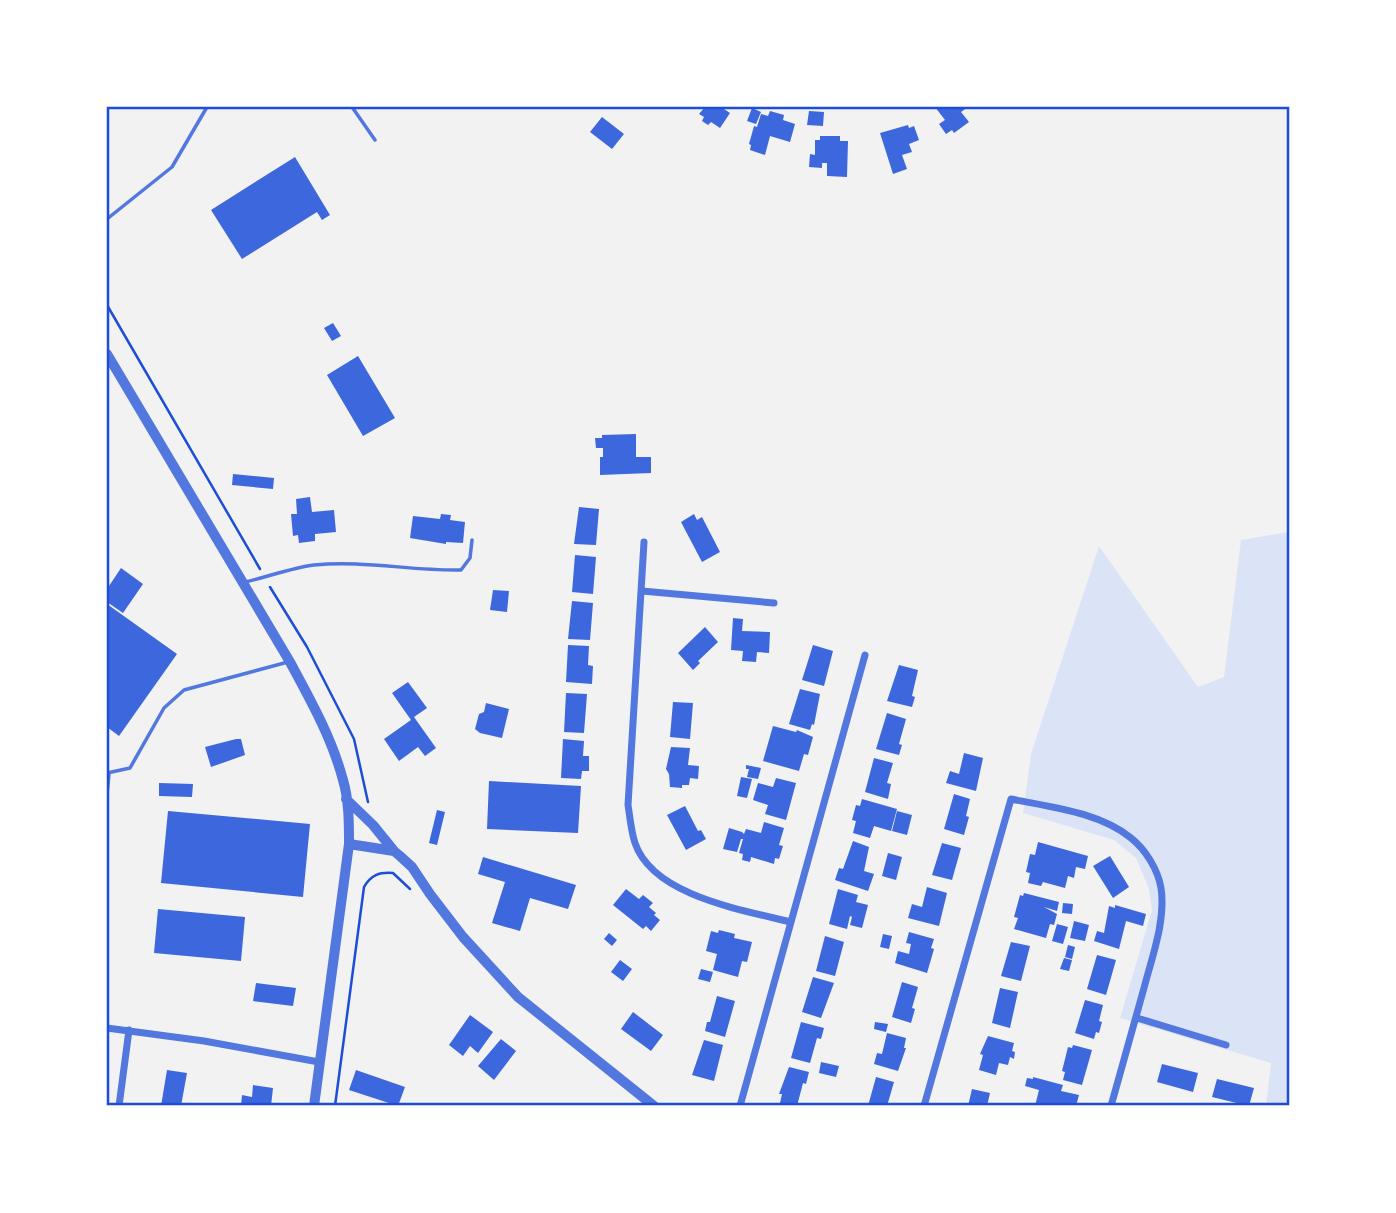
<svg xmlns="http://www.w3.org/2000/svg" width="1396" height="1213" viewBox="0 0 1396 1213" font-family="'Work Sans',sans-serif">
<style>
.green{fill:#dbe4f7}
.building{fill:#3d67dc}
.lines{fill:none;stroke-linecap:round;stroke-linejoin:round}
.path{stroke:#1d4ed8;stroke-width:2.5}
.service{stroke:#5277de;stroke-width:3.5}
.minor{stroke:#5277de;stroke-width:7}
.tertiary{stroke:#5277de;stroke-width:10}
.neatline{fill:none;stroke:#1d4ed8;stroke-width:2.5}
</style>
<rect width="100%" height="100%" fill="#f2f2f2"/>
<path class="green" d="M1289 532V1106H1266L1271 1063 1120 1018 1152 910 1149 889 1136 858 1114 840 1023 813 1031 754 1099 546 1198 687 1224 677 1241 540Z"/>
<path class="building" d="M705 107H725L724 109 730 113 720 128 711 122 708 125 702 121 704 117 699 114Z
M935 107H968L961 112 969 122 954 133 952 130 946 134 939 124 945 120Z
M752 108 761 112 756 124 747 121Z
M770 111 784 115 783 120 795 124 790 142 770 136 765 155 750 150 751 145 749 144 754 126 757 127 761 114 768 116Z
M809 111 824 112 823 126 807 125Z
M602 117 624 134 612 149 590 132Z
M908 125 909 128 914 126 919 140 909 144 912 152 902 155 907 169 893 174 880 133Z
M820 136H840V141H848L847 177 827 176V163H822V168L809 167 810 154 815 155V140H820Z
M295 157 330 215 322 220 317 212 242 259 211 210Z
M333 323 341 336 332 341 324 328Z
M358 356 395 418 363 436 327 375Z
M636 434V457H651V473L600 475V457H603V448H596L595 438H602V435Z
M233 474 274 478 273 489 232 485Z
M310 497 312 512 334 510 336 532 315 534V541L299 543 298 535 293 536 291 514H297L296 499Z
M579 507 599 509 596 545 574 544Z
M441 514 451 515 450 520 465 522 463 543 446 542V544L410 538 413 516 440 519Z
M694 514 697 520 702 517 720 552 702 562 681 522Z
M575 555 596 557 593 594 572 592Z
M121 568 143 584 123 613 107 602V589Z
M493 590 509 591 507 612 490 610Z
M572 601 593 603 590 640 568 639Z
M107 604 177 654 119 736 107 727Z
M733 618 743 619 742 631 770 632 769 653 757 652 756 662 742 661 743 651 731 650Z
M705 627 718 642 698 661 700 663 693 670 678 653Z
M568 645 589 646 588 665 593 666 592 684 566 682Z
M813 645 833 651 824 686 802 680Z
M899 665 918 670 912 696 915 697 912 707 887 701Z
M408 682 427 708 414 717 436 748 425 756 418 747 399 761 384 739 411 720 392 693Z
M800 689 820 694 814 725 812 724 810 730 789 724Z
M566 693 587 694 584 733 564 732Z
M673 702 693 703 690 739 670 737Z
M486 703 509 709 502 738 480 733 475 729 479 714 484 712Z
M887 713 906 719 899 744 902 745 899 755 876 749Z
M773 726 796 732 797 730 813 737 808 755 804 754 799 771 763 761Z
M236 739H241L245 755 211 767 205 747Z
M563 739 584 741 583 756H589V771H582L581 779 561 778Z
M671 747 690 748 688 765 699 766 698 779 690 778 689 785H682V788L670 787 669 774 666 769Z
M964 753 983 758 976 791 946 783 950 771 959 774Z
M874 758 893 763 887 783 891 784 888 799 865 792Z
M746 765 761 768 758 779 747 777 749 769H746Z
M741 777 752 779 747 798 737 796Z
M776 778 796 783 786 820 765 814 768 805 753 800 758 783 773 787Z
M489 781 581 786 578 833 487 829Z
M159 783 193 784 192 797 159 796Z
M954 794 970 799 966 816 969 817 964 835 944 829Z
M862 799 897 809 891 831 874 826 870 838 853 833 856 821 852 820 856 805 860 806Z
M685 806 698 831 701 830 706 839 686 850 667 815Z
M437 810 445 812 437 845 429 843Z
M168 811 310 824 303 897 161 883Z
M897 811 912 815 907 835 892 831Z
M764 822 784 828 779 845 783 846 779 859 775 858 774 864 751 857 750 862 742 860 743 854 739 853 743 839H741L737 852 723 849 729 828 742 832 744 834 746 829 761 833Z
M853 841 869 847 864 871 874 874 868 891 835 880 839 868 843 869Z
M1038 842 1088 856 1085 869 1076 867 1074 878 1068 876 1065 888 1043 882 1041 886 1028 883 1030 873 1026 872 1030 854 1035 855Z
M942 843 961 848 952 880 932 875Z
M888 853 902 857 896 880 882 876Z
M1110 856 1129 887 1113 898 1093 866Z
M483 857 576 885 568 909 530 898 520 931 492 923 505 882 478 874Z
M927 887 947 893 939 926 908 918 912 904 922 907Z
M626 889 639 899 643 895 653 903 649 907 656 913 654 915 660 920 651 931 646 926 643 929 613 905Z
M838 889 858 895 856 902 868 905 862 928 850 925 852 917 850 916 847 929 829 924Z
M1024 893 1059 902 1057 911 1044 907 1057 914 1054 925 1050 924 1046 938 1014 929 1018 918 1014 917 1020 895 1023 896Z
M1063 903 1073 904 1072 914 1062 913Z
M1115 905 1146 914 1143 926 1126 921 1119 949 1094 941 1097 931 1104 933 1109 906 1115 908Z
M158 909 245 917 241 961 154 953Z
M1074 921 1089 925 1085 941 1070 938Z
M1057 924 1068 927 1063 944 1052 941Z
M719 930 735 934 734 938 752 942 747 962 742 961 738 977 713 970 717 954 706 951 711 931 718 933Z
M909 932 934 939 931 948 934 949 927 973 895 963 898 951 909 954 911 944 906 943Z
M609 933 617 940 612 946 604 939Z
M883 934 892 936 889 949 880 947Z
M825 936 844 942 835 976 816 971Z
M1011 942 1030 946 1021 981 1001 976Z
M1068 945 1075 947 1072 959 1065 957Z
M1097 955 1116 960 1106 995 1087 989Z
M1064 958 1072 960 1069 971 1060 969Z
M620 960 632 969 623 981 611 972Z
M701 969 713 972 710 982 698 979Z
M813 977 834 983 821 1018 802 1012Z
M902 982 918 987 912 1008 915 1009 911 1023 892 1017Z
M256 983 296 988 293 1006 253 1001Z
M1000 988 1018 992 1010 1028 992 1023Z
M717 996 735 1001 725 1037 705 1031 707 1022H710Z
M1085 1000 1103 1005 1099 1021 1102 1022 1099 1033 1096 1032 1094 1039 1075 1033Z
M633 1012 663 1035 651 1051 621 1029Z
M470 1015 493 1032 478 1053 470 1046 463 1056 449 1045Z
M801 1022 824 1028 821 1039 817 1038 810 1063 791 1058Z
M875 1022 888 1024 886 1032 874 1029Z
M887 1033 906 1038 904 1048H906L898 1071 874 1064 877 1053 882 1054Z
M988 1036 1014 1043 1012 1051 1015 1052 1014 1059 1010 1057 1008 1065 999 1063 996 1075 979 1070 983 1055 980 1054Z
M501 1039 516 1051 494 1080 478 1066Z
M704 1040 723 1045 714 1081 692 1075Z
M1073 1045 1092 1050 1082 1085 1063 1080 1065 1072 1062 1071 1068 1047 1072 1048Z
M821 1062 839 1066 836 1077 819 1073Z
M1162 1064 1198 1073 1193 1092 1157 1082Z
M789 1067 809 1072 806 1084 803 1083 797 1106 780 1103 782 1094H779Z
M167 1070 187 1073 181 1106H161Z
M356 1070 405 1087 398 1106 349 1090Z
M876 1077 894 1082 887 1106H868Z
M1033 1077 1063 1085 1061 1091 1079 1095 1076 1106H1035L1039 1090 1025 1086 1027 1078 1033 1079Z
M1217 1079 1254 1088 1249 1106 1212 1097Z
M253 1085 273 1088 271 1106H241L242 1095 252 1097Z
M972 1089 990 1093 987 1106H968Z"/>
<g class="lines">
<path class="path" d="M107 305 260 569
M270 587 307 647 354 739 368 802
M335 1106 364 887C371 875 379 872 393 873L410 889"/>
<path class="service" d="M352 107 375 140
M107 219 172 167 207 107
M245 582C267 577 291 568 314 565 363 560 412 571 461 570L470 558 472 540
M107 773 130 768 164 708 184 690 288 662
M107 794 109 774"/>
<path class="minor" d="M644 542 628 805C630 817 631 831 635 843 653 896 743 910 791 922
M642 591 774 603
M1137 1018 1226 1045
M107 1028 204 1041 319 1062
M119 1106 129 1030
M740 1106 865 655
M924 1106 1011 799C1050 807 1099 812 1131 838 1146 850 1158 870 1161 888 1166 920 1152 957 1144 988 1133 1027 1122 1067 1111 1106"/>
<path class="tertiary" d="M107 354 290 662C310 699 332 738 343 780 349 800 349 823 349 844L314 1106
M346 799 373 825 394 851
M349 844 394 851 400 856 412 867 430 894 463 937 518 997 654 1106"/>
</g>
<rect width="1396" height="1213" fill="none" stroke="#ffffff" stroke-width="217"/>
<rect x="108" y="108" width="1180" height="996" class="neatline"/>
</svg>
